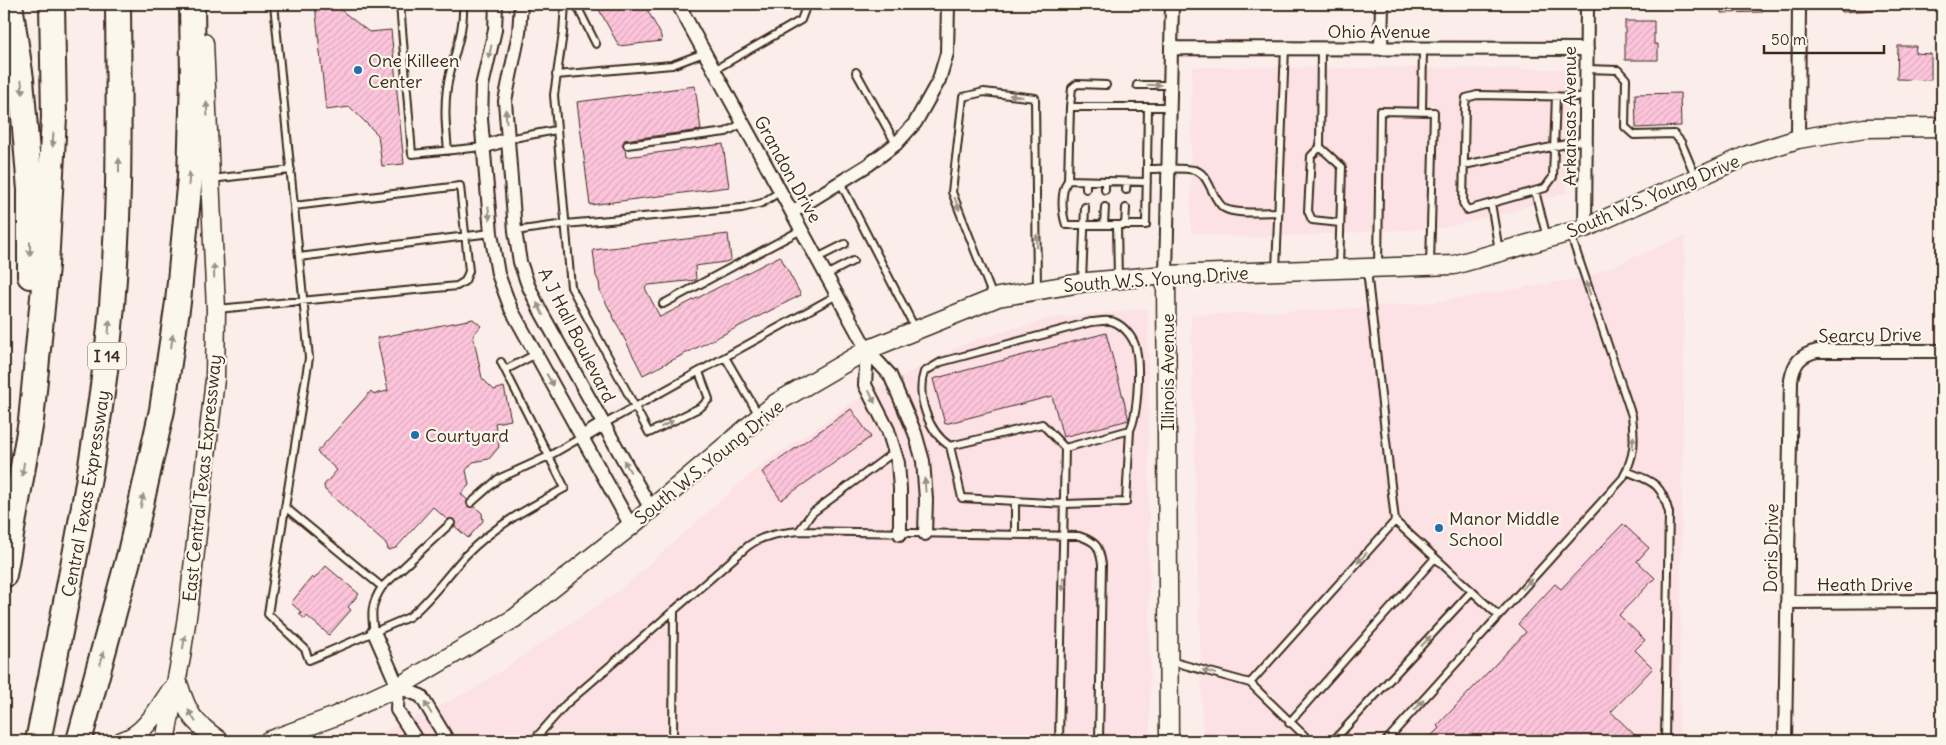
<svg xmlns="http://www.w3.org/2000/svg" width="1946" height="745" viewBox="0 0 1946 745" font-family="Delius,sans-serif">
<style>
.built{fill:#fce1e5}
.building{fill:url(#building-hatch);stroke:#3b2a1e}
.lines{fill:none;stroke-linecap:round;stroke-linejoin:round}
.lane-casing{stroke:#3b2a1e;stroke-width:10}
.street-casing{stroke:#3b2a1e;stroke-width:16}
.secondary-casing{stroke:#3b2a1e;stroke-width:21}
.highway-casing{stroke:#3b2a1e;stroke-width:28}
.lane{stroke:#fbf7ec;stroke-width:6}
.street{stroke:#fbf7ec;stroke-width:12}
.secondary{stroke:#fbf7ec;stroke-width:18}
.highway{stroke:#fbf7ec;stroke-width:24}
.oneway{fill:#9b9085}
.poi-dot{fill:#1f6fb2;stroke:#fbf7ec;stroke-width:2}
.labels{text-anchor:middle;dominant-baseline:central;stroke-width:4.5;stroke-linejoin:round;paint-order:stroke}
.shield{fill:#fbf7ec;stroke:#75685c;stroke-width:1}
.shield-label{font-size:16px;font-weight:bold;fill:#3b2a1e}
.street-label{font-size:18px;fill:#3b2a1e;stroke:#fbf7ec}
.poi-label{font-size:18px;fill:#3b2a1e;stroke:#fbf7ec;text-anchor:start}
</style>
<defs>
<pattern id="building-hatch" width="6" height="6" patternUnits="userSpaceOnUse" patternTransform="scale(1.25)"><rect width="6" height="6" fill="#fdc5db"/><path d="M-1 1l2-2M0 6l6-6M5 7l2-2" fill="none" stroke="#daa9bc"/></pattern>
</defs>
<rect width="100%" height="100%" fill="#fbede9"/>
<filter id="ink" filterUnits="userSpaceOnUse"><feTurbulence type="fractalNoise" baseFrequency=".02" numOctaves="2"/><feDisplacementMap in="SourceGraphic" scale="10" xChannelSelector="R" yChannelSelector="G"/><feConvolveMatrix kernelMatrix="1 2 1 2 8 2 1 2 1" color-interpolation-filters="sRGB"/></filter>
<g filter="url(#ink)">
<path class="built" d="M1192 67 1567 69V192L1507 213 1441 228 1249 238 1191 232Z
M1685 236 1679 741H1203L1191 315 1329 310 1436 302 1585 278Z
M1148 309 1150 741H365L473 690 619 591 759 467 849 405 884 385 969 342 1052 318Z"/>
<path class="building" d="M315 4H337V7L369 32 391 30 404 164 382 166 378 135 350 107 326 110Z
M596 4H644L660 33 662 41 619 46Z
M1625 4H1656V8H1625Z
M1721 4H1762V12L1721 13Z
M1842 4H1877V10L1842 12Z
M1625 21H1654V44H1658V60H1625Z
M1898 46H1916L1915 53 1931 54V80L1897 79Z
M695 86 701 130 624 140 626 157 723 144 729 187 590 205 577 102Z
M1680 93 1681 126 1636 128 1635 94Z
M728 234 731 260 725 262 695 266 696 280 649 285 645 288 660 317 780 256 801 295 643 375 600 291 599 282 596 276 593 250Z
M473 319 481 326 473 335 482 378 494 390 504 387 511 420 495 423 499 447 489 459 473 462 466 470 469 485 461 494 482 513 483 521 468 538 433 507 396 548 388 550 387 545 325 490 324 485 337 470 317 452 371 391 374 394 388 391 377 338Z
M1106 333 1129 420 1063 437 1052 396 945 424 933 379Z
M851 409 871 437 781 500 762 472Z
M1623 524 1649 548 1637 561 1655 578 1619 615 1645 640 1635 650 1653 668 1611 712 1641 741H1426L1439 728 1437 726 1526 632 1518 624 1555 584 1561 589Z
M326 566 359 594 348 607 351 610 329 635 307 616 305 619 299 614 301 612 291 603 312 577 314 579Z"/>
<g class="lines">
<defs>
<path id="lane" d="M274 4 309 358 268 614 305 649 309 660 409 617C431 600 447 575 466 555 494 526 530 507 565 488L501 362
M400 4 412 154 483 147
M565 4 563 33 554 95 571 287 649 433 701 407 709 399 699 372
M576 4 596 44
M1321 48 1320 147 1342 167 1339 267
M1587 69 1618 70 1626 79 1625 127 1634 135 1674 134 1681 142 1696 178
M714 70 801 20 807 4
M856 72 896 144
M556 75 672 65 704 53
M1137 85H1170
M1556 96 1553 177 1545 188 1467 210 1463 203 1465 106 1466 98 1477 95 1586 97
M1070 107 1072 88 1077 84 1106 85
M1148 107 1146 225H1066C1062 213 1060 192 1068 180L1070 107H1170
M1422 112 1423 49
M508 139 556 130
M627 145 726 132 743 123
M1320 147 1311 156 1308 211 1312 220 1340 223
M448 151C446 130 444 109 447 88 451 60 465 33 463 4
M1464 165 1586 140
M1147 169C1160 169 1181 167 1194 170 1210 173 1211 199 1224 208 1235 215 1265 212 1278 212
M211 179 291 170
M1068 180 1147 182
M840 182 916 330
M1086 189V181
M1105 190V181
M1126 190 1127 182
M1535 191 1547 238
M1491 203 1499 251
M1104 225 1105 207
M1117 225 1118 279
M1125 225 1126 208
M515 231 565 224 742 208 762 203 781 191
M299 257 491 233
M817 258 845 244
M1378 267 1380 111 1434 112 1430 265
M1276 270 1285 48
M1367 270 1395 521 1499 616
M826 275 853 261
M1082 281 1085 207
M993 297 952 192 963 97 984 92 1035 98 1037 289
M663 304 801 230
M217 309 457 286 465 281 469 271 460 186 294 206
M725 357 760 417
M505 370 536 354
M604 424 837 295
M950 446C928 432 916 396 924 372L941 362 1091 322C1097 322 1108 319 1114 322 1124 326 1134 338 1136 349 1140 367 1138 414 1130 430L1126 502 1065 504 962 498 950 446 1042 424 1065 448 1059 741
M1065 448 1130 430
M1626 471C1653 482 1661 482 1669 513L1665 741
M471 503 498 479 549 456 582 437
M285 507 382 587
M799 531 812 513 894 452
M1015 535V501
M374 632C371 613 371 604 382 587L451 523
M1170 661 1250 683 1310 741
M1250 683 1395 521
M1289 723 1435 558
M533 741 566 704 748 546C763 535 780 533 799 531L1079 536C1097 542 1099 546 1102 564L1099 741
M673 741 674 610
M1333 741 1472 591
M1386 741 1623 478C1635 454 1635 443 1632 416L1570 233"/>
<path id="street" d="M496 4 495 30 482 86 481 119 491 233 498 274 511 309 631 526
M521 4 519 33 505 101 515 231 520 262 528 285 540 310 651 509
M678 4 867 350 890 375 915 433 923 461 926 499 925 534
M1171 48 1587 49
M1381 49 1382 4
M1798 139 1799 4
M483 147 508 139
M792 212 868 165 896 144 915 123 939 80 947 53 948 4
M1585 228 1587 4
M1166 275 1172 4
M867 350 865 385 888 430 898 463 900 489V534
M582 437 604 424
M1787 602 1942 601
M374 632 398 687 397 710 417 741
M398 687 421 696 448 741
M1785 741 1791 380C1794 363 1800 355 1817 351H1942"/>
<path id="secondary" d="M1166 275 1169 741
M178 683C188 715 192 721 220 741
M122 741C144 735 159 708 171 690
M165 741 181 657 189 603 215 379 216 309 204 43
M268 741 333 717 398 687 515 618 631 526 776 403 867 350 998 297 1087 282 1166 275 1454 265 1585 228 1748 155 1798 139 1865 128 1942 127"/>
<g id="highway">
<path d="M10 4 21 79 30 190V276"/>
<path d="M4 575 31 421 46 266 54 117 52 4"/>
<path id="s1" d="M38 741C64 613 91 485 107 355 121 238 119 121 118 4"/>
<path d="M79 741 130 553 162 410 178 302 190 177 193 77 192 4"/>
</g>
</defs>
<use href="#lane" class="lane-casing"/>
<use href="#street" class="street-casing"/>
<use href="#secondary" class="secondary-casing"/>
<use href="#highway" class="highway-casing"/>
<use href="#lane" class="lane"/>
<use href="#street" class="street"/>
<use href="#secondary" class="secondary"/>
<use href="#highway" class="highway"/>
</g>
<defs><path id="oneway-solid" d="M-6-.8H1V-3.2L6.5 0L1 3.2V.8H-6Z" transform="scale(1.25)"/></defs>
<g class="oneway">
<use href="#oneway-solid" transform="translate(490 52) rotate(102)"/>
<use href="#oneway-solid" transform="translate(1154 85)"/>
<use href="#oneway-solid" transform="translate(22 87) rotate(85)"/>
<use href="#oneway-solid" transform="translate(1016 96) rotate(-173)"/>
<use href="#oneway-solid" transform="translate(207 109) rotate(-93)"/>
<use href="#oneway-solid" transform="translate(506 116) rotate(-94)"/>
<use href="#oneway-solid" transform="translate(53 140) rotate(93)"/>
<use href="#oneway-solid" transform="translate(119 165) rotate(-90)"/>
<use href="#oneway-solid" transform="translate(189 179) rotate(-86)"/>
<use href="#oneway-solid" transform="translate(957 204) rotate(69)"/>
<use href="#oneway-solid" transform="translate(489 213) rotate(84)"/>
<use href="#oneway-solid" transform="translate(1037 241) rotate(-91)"/>
<use href="#oneway-solid" transform="translate(30 249) rotate(90)"/>
<use href="#oneway-solid" transform="translate(214 271) rotate(-92)"/>
<use href="#oneway-solid" transform="translate(1588 288) rotate(-109)"/>
<use href="#oneway-solid" transform="translate(540 309) rotate(-117)"/>
<use href="#oneway-solid" transform="translate(109 327) rotate(-86)"/>
<use href="#oneway-solid" transform="translate(172 341) rotate(-82)"/>
<use href="#oneway-solid" transform="translate(550 380) rotate(61)"/>
<use href="#oneway-solid" transform="translate(872 397) rotate(64)"/>
<use href="#oneway-solid" transform="translate(667 424) rotate(-27)"/>
<use href="#oneway-solid" transform="translate(1633 443) rotate(-86)"/>
<use href="#oneway-solid" transform="translate(627 466) rotate(-119)"/>
<use href="#oneway-solid" transform="translate(23 469) rotate(99)"/>
<use href="#oneway-solid" transform="translate(925 485) rotate(-95)"/>
<use href="#oneway-solid" transform="translate(142 501) rotate(-78)"/>
<use href="#oneway-solid" transform="translate(1362 558) rotate(132)"/>
<use href="#oneway-solid" transform="translate(1063 584) rotate(91)"/>
<use href="#oneway-solid" transform="translate(1527 584) rotate(-48)"/>
<use href="#oneway-solid" transform="translate(1426 641) rotate(-47)"/>
<use href="#oneway-solid" transform="translate(184 642) rotate(-81)"/>
<use href="#oneway-solid" transform="translate(102 658) rotate(-75)"/>
<use href="#oneway-solid" transform="translate(1209 672) rotate(-164)"/>
<use href="#oneway-solid" transform="translate(1419 705) rotate(-48)"/>
<use href="#oneway-solid" transform="translate(428 708) rotate(-121)"/>
<use href="#oneway-solid" transform="translate(192 716) rotate(-122)"/>
</g>
</g>
<g class="poi-dot">
<circle cx="358" cy="70" r="5"/>
<circle cx="415" cy="435" r="5"/>
<circle cx="1439" cy="528" r="5"/>
</g>
<g class="labels">
<rect class="shield" x="88" y="342.5" width="38" height="27" rx="4"/>
<g class="shield-label">
<text x="107" y="356">I 14</text>
</g>
<g class="street-label">
<text x="1379" y="31">Ohio Avenue</text>
<text transform="translate(1569 116) rotate(-90)">Arkansas Avenue</text>
<text transform="translate(788 169) rotate(61)">Grandon Drive</text>
<text transform="translate(1653 196) rotate(-23)">South W.S. Young Drive</text>
<text transform="translate(1156 279) rotate(-4)">South W.S. Young Drive</text>
<text transform="translate(577 335) rotate(63)">A J Hall Boulevard</text>
<text transform="translate(1870 335) rotate(-1)">Searcy Drive</text>
<text transform="translate(1167 372) rotate(-90)">Illinois Avenue</text>
<text transform="translate(709 462) rotate(-39)">South W.S. Young Drive</text>
<text transform="translate(202 478) rotate(-84)">East Central Texas Expressway</text>
<text stroke="none"><textPath href="#s1" startOffset="252">Central Texas Expressway</textPath></text>
<text transform="translate(1771 548) rotate(-89)">Doris Drive</text>
<text x="1865" y="584">Heath Drive</text>
</g>
<g class="poi-label">
<text x="368" y="60">One Killeen<tspan x="368" dy="21">Center</tspan></text>
<text x="425" y="435">Courtyard</text>
<text x="1449" y="518">Manor Middle<tspan x="1449" dy="21">School</tspan></text>
</g>
</g>
<rect width="1946" height="745" fill="none" stroke="#fbf7ec" stroke-width="20"/>
<rect x="10" y="10" width="1926" height="725" fill="none" stroke="#3b2a1e" stroke-width="2" filter="url(#ink)"/>
<path d="M1764 45v8h120v-8" fill="none" stroke="#3b2a1e" stroke-width="2.5"/>
<text x="1771" y="45" font-size="15" fill="#3b2a1e" stroke="#fbf7ec" stroke-width="4" paint-order="stroke">50 m</text>
</svg>
